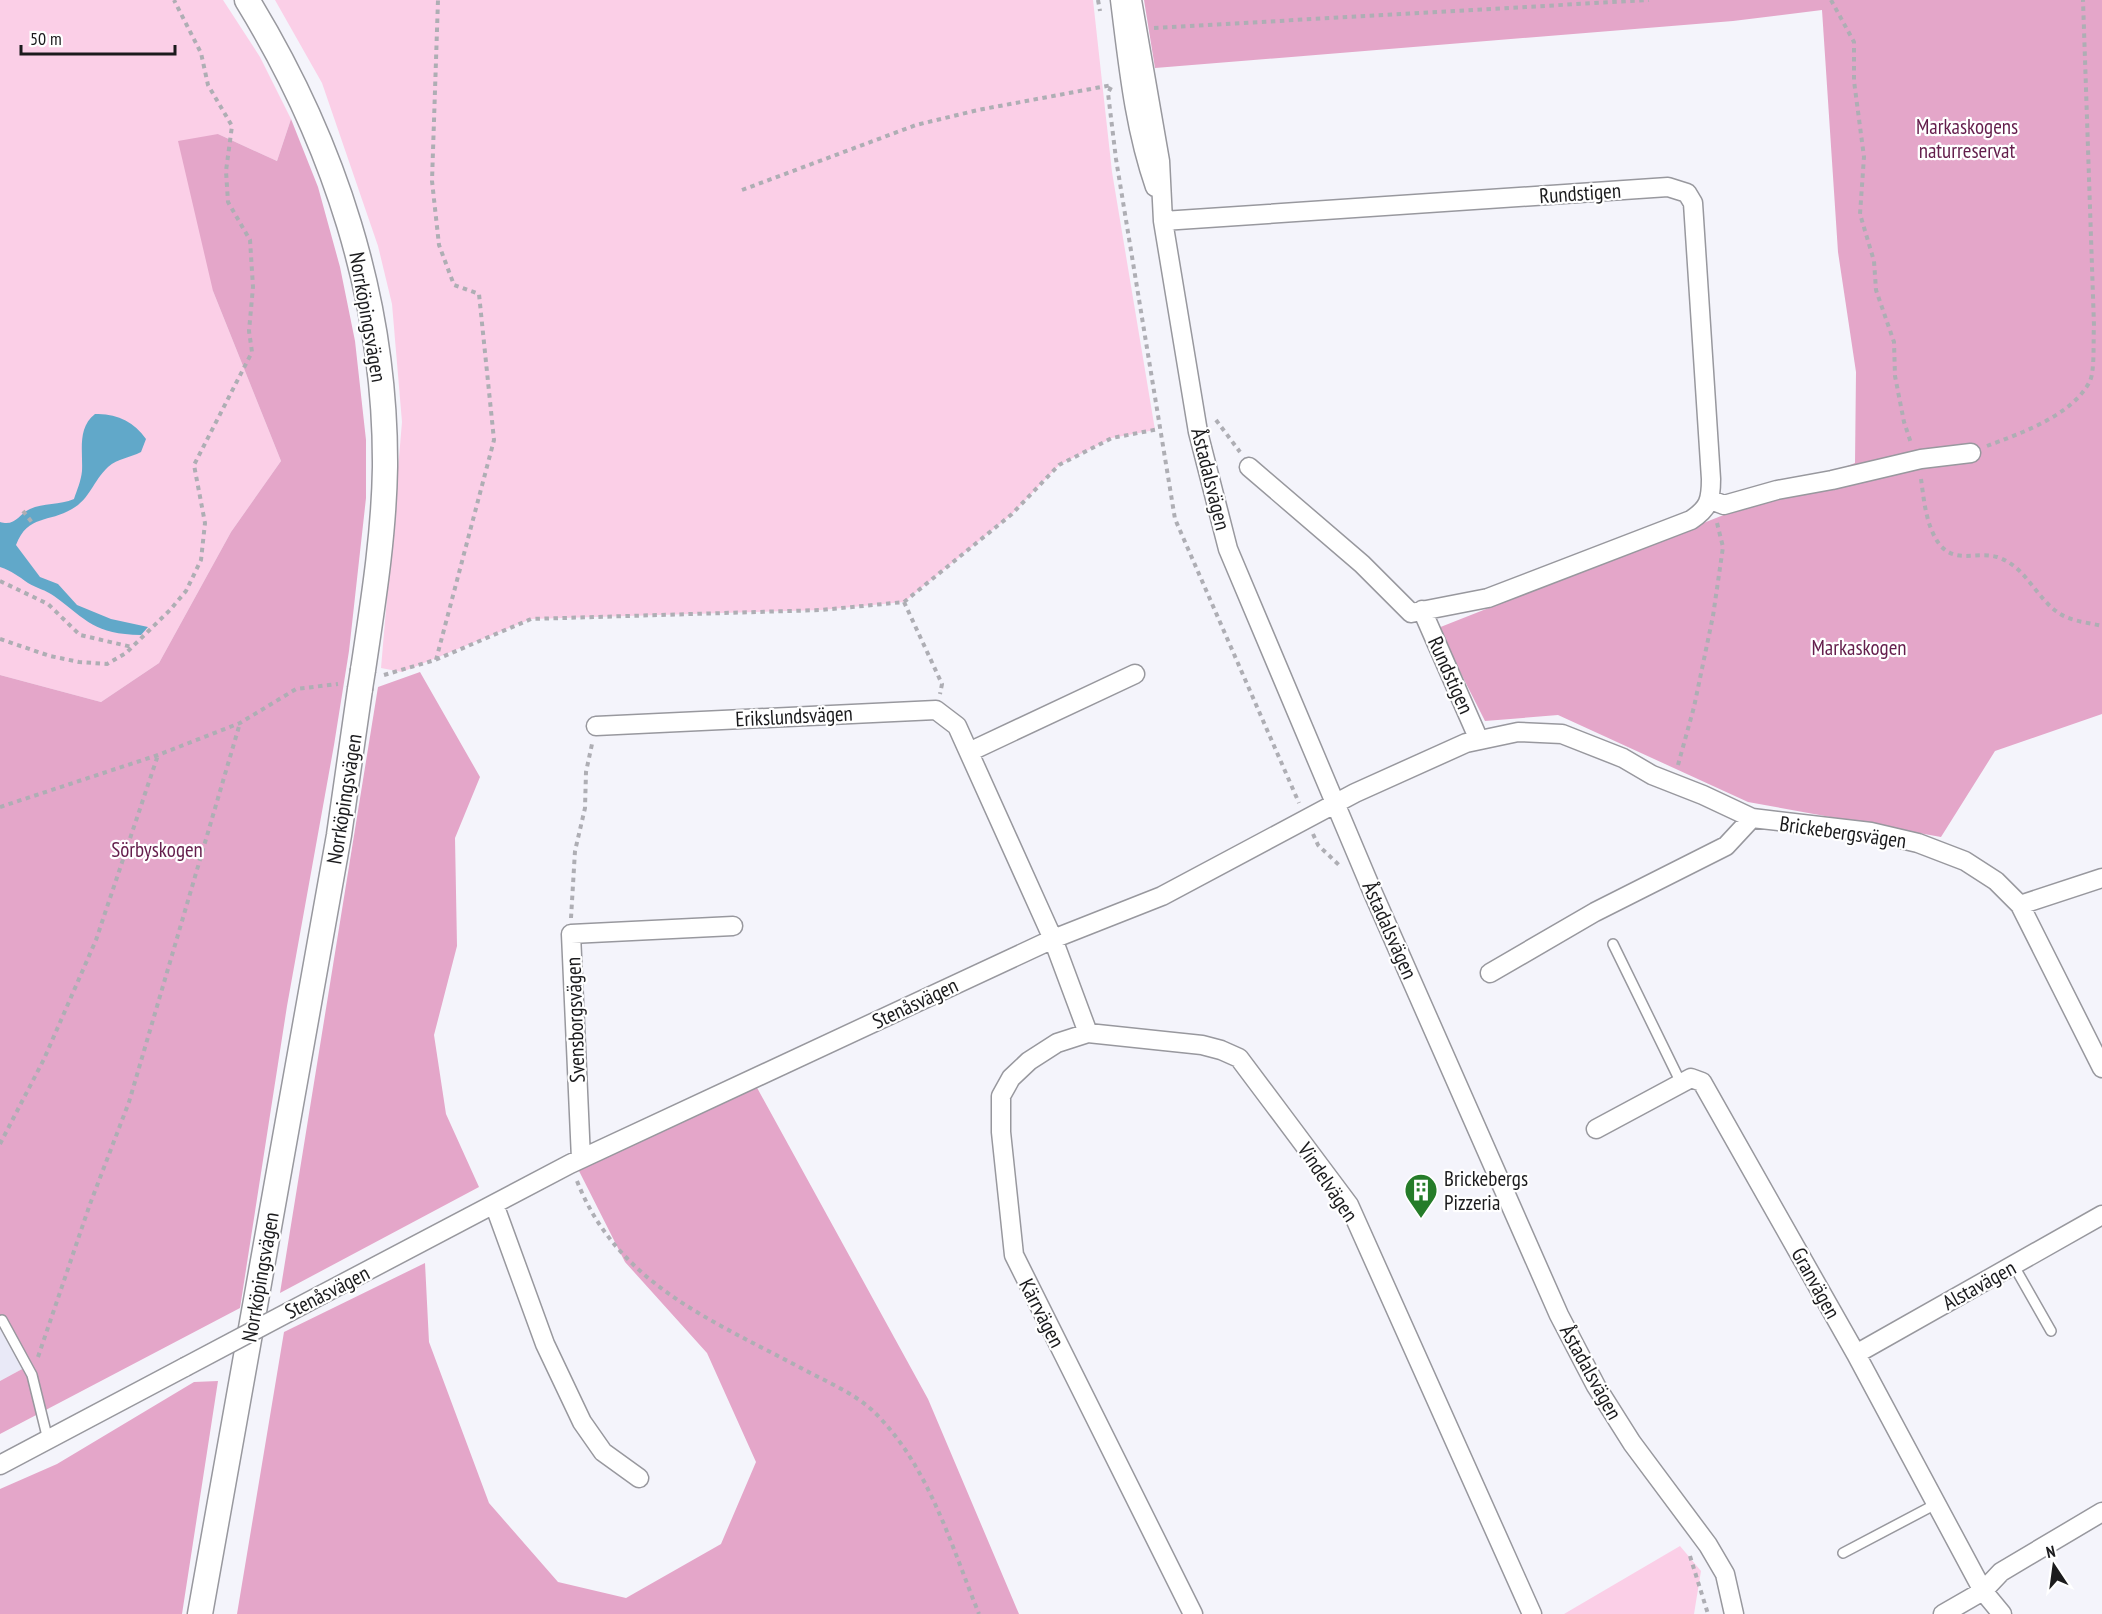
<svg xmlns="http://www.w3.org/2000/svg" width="2102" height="1614" viewBox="0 0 2102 1614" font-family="'PT Sans Narrow',sans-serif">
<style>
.built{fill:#e9e9f7}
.green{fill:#fbcfe7}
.forest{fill:#e4a6c9}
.water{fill:#61a8c9}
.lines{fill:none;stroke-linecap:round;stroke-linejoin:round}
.lane-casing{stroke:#98989e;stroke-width:12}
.street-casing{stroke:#98989e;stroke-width:21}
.secondary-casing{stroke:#98989e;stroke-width:27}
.path{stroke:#aeaeb4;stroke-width:4;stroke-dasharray:4.5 4.5;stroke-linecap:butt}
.lane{stroke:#fff;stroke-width:9}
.street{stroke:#fff;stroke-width:18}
.secondary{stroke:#fff;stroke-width:24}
.street-bridge-casing{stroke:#98989e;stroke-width:21;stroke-linecap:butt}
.secondary-bridge-casing{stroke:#98989e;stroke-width:27;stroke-linecap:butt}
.street-bridge{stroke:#fff;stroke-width:18}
.secondary-bridge{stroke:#fff;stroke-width:24}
.labels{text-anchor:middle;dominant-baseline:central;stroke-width:4.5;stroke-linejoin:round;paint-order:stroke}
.park-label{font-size:21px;fill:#641e4c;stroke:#fff}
.street-label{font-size:21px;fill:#1b1b1d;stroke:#fff}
.poi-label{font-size:21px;fill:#1b1b1d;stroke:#fff;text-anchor:start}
</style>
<rect width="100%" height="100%" fill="#f4f4fb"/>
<path class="built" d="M0 1325 24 1368 0 1381Z"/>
<path class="green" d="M0 0H223L260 57 291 119 277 161 218 134 213 291 281 461 231 532 159 663 101 702 0 675Z
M275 0H1093L1112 172 1155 430 1112 438 1059 465 1012 514 904 602 821 610 531 619 402 672 381 668 402 422 392 304 378 246 322 83Z
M1680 1546 1701 1571 1694 1614H1564Z"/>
<path class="forest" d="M1144 0H2102V714L1995 751 1941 837 1748 802 1558 715 1485 721 1438 628 1855 463 1856 372 1838 252 1822 10 1733 21 1155 68Z
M291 119 318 187 340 267 355 341 366 440V498L349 651 334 745 287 1006 240 1308 0 1434V1381L24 1368 0 1325V675L101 702 159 663 231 532 281 461 213 291 178 141 218 134 277 161Z
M420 672 480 777 455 838 457 946 434 1035 446 1114 479 1187 280 1293 378 687Z
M755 1084 928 1399 1019 1614H237L284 1332 425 1263 429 1342 489 1503 558 1582 626 1598 721 1544 756 1462 707 1353 625 1262 578 1169Z
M218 1381 182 1614H0V1489L57 1464 194 1382Z"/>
<path class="water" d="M95 414C117 413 134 422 146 439L141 452C130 458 118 458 108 467 93 481 90 499 72 509 49 523 28 514 16 545L40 577 58 584 77 605 111 619 148 627 141 635C94 634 88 621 54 596 46 590 36 588 28 583 18 576 12 571 0 567V522C15 527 19 514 30 509 43 503 60 505 74 499 77 490 81 481 82 471 83 451 77 428 95 414Z"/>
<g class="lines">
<defs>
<path id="lane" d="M1613 944 1681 1083
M2014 1266 2051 1331
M2 1320 32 1375 48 1440
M1843 1553 1936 1504"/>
<path id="street" d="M1120 0C1128 63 1134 127 1155 187
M1132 0 1160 161 1163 221 1198 432 1228 549 1373 893 1559 1315 1596 1386 1632 1443 1708 1545 1725 1574 1734 1614
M1163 221 1668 187 1687 193 1693 203 1711 479C1711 500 1709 508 1691 520L1488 598 1411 613 1362 564 1249 467
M1711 500 1724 505 1777 490 1832 480 1921 459 1971 453
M1422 610 1479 740
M596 726 936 710 957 726 1053 939 1088 1033 1202 1045 1221 1050 1239 1058 1275 1106 1349 1205 1532 1614
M969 752 1135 674
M2020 905 2102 878
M1490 973 1595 912 1726 846 1752 818
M1088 1033 1057 1043 1029 1061 1011 1078 1001 1096V1132L1014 1255 1193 1614
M1596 1129 1691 1078 1702 1082 1856 1354 1983 1591 2002 1614
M581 1159 571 934 733 926
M494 1204 545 1344 582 1422 603 1452 639 1478
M323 1294 570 1164 1053 939 1162 896 1355 793 1466 743 1518 732 1562 734 1623 758 1652 775 1703 795 1752 818 1871 832 1918 843 1965 861 1996 881 2020 905 2102 1068
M1856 1354 2102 1215
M0 1465 185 1367
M1943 1614 1983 1591 2001 1572 2102 1512"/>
<path id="secondary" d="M247 0C334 142 386 300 385 467 384 535 373 603 363 670
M200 1614 339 835 360 689"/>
</defs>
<use href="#lane" class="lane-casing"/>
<use href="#street" class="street-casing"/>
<use href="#secondary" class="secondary-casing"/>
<path class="path" d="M1098 0 1100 11
M1831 0 1854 42V81L1864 157 1860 214 1874 261 1876 290 1894 342 1895 376 1904 422 1911 443
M1154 28 1649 0
M1111 87 1108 93 1116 159 1175 519 1299 803
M742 190 916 125 978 110 1112 85
M1216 420 1240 452
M1987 446C2021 433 2072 416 2090 381 2095 370 2093 339 2094 326L2083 0
M1921 479C1924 500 1926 527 1940 545 1956 564 1977 551 1997 557 2029 567 2037 604 2066 617 2077 622 2091 623 2102 626
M23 511 34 525
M0 581 48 604 80 635 132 647
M904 602 942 684 940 694
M0 639 50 656 79 662 107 664 126 653 170 610 186 591 201 560 205 523 194 465 252 352 249 331 253 287 250 240 228 202 226 171 232 126 208 85 201 53 174 0
M436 660 494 440 479 294 454 285 439 245 432 181 438 0
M384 675 435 660 531 619 821 610 904 602 1012 514 1059 465 1112 438 1159 429
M1678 765 1694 707 1713 616 1723 547 1717 523
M0 807 158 755 240 723 296 689 338 684
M1313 834 1318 845 1341 867
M571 918 575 851 585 808 586 772 592 744
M0 1144 44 1059 96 940 158 755
M577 1181C617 1283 711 1320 801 1368 825 1381 852 1392 872 1410 928 1463 951 1545 979 1614
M38 1357 90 1204 129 1102 240 723
M1690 1556 1708 1614"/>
<use href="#lane" class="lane"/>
<use href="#street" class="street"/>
<use href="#secondary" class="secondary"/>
<defs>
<path id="street-bridge" d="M185 1367 323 1294"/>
<path id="secondary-bridge" d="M360 689 363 670"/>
</defs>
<use href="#street-bridge" class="street-bridge-casing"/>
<use href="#secondary-bridge" class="secondary-bridge-casing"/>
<use href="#street-bridge" class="street-bridge"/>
<use href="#secondary-bridge" class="secondary-bridge"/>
</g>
<defs>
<symbol id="building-pin" viewBox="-11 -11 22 30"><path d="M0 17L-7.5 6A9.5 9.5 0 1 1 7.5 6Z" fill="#257c29" stroke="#fff"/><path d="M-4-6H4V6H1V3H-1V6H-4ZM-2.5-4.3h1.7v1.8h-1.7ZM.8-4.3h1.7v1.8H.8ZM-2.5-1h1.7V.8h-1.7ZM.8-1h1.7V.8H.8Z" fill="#fff"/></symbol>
</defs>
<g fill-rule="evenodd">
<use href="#building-pin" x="1402" y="1171" width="38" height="52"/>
</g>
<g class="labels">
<g class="park-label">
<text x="1967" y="126">Markaskogens<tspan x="1967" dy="24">naturreservat</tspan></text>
<text x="1859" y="647">Markaskogen</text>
<text x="157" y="849">Sörbyskogen</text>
</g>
<g class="street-label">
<text transform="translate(1580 193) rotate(-4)">Rundstigen</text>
<text transform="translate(368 317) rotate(80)">Norrköpingsvägen</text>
<text transform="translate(1211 479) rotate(76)">Åstadalsvägen</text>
<text transform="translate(1451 675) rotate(66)">Rundstigen</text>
<text transform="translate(794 716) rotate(-3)">Erikslundsvägen</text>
<text transform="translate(344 799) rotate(-81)">Norrköpingsvägen</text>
<text transform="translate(1843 832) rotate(8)">Brickebergsvägen</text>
<text transform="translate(1390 930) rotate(66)">Åstadalsvägen</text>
<text transform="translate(915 1003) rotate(-25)">Stenåsvägen</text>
<text transform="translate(575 1020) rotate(-92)">Svensborgsvägen</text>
<text transform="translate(1328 1182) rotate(56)">Vindelvägen</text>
<text transform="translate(260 1277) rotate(-80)">Norrköpingsvägen</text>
<text transform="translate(1816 1283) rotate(61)">Granvägen</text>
<text transform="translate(1979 1285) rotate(-29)">Alstavägen</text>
<text transform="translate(327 1292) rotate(-27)">Stenåsvägen</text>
<text transform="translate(1042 1313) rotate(63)">Kärrvägen</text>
<text transform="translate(1591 1372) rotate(61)">Åstadalsvägen</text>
</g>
<g class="poi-label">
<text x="1444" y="1178">Brickebergs<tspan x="1444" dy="24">Pizzeria</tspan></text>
</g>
</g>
<g transform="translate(2054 1566) rotate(347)" stroke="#ffffff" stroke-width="4.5" paint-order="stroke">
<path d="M0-4.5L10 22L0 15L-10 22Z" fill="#1b1b1d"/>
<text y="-9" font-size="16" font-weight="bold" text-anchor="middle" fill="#1b1b1d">N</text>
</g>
<path d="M21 45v9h154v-9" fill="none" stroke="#1b1b1d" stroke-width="3"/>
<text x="30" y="45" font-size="18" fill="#1b1b1d" stroke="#ffffff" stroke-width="4.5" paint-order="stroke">50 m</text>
</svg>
